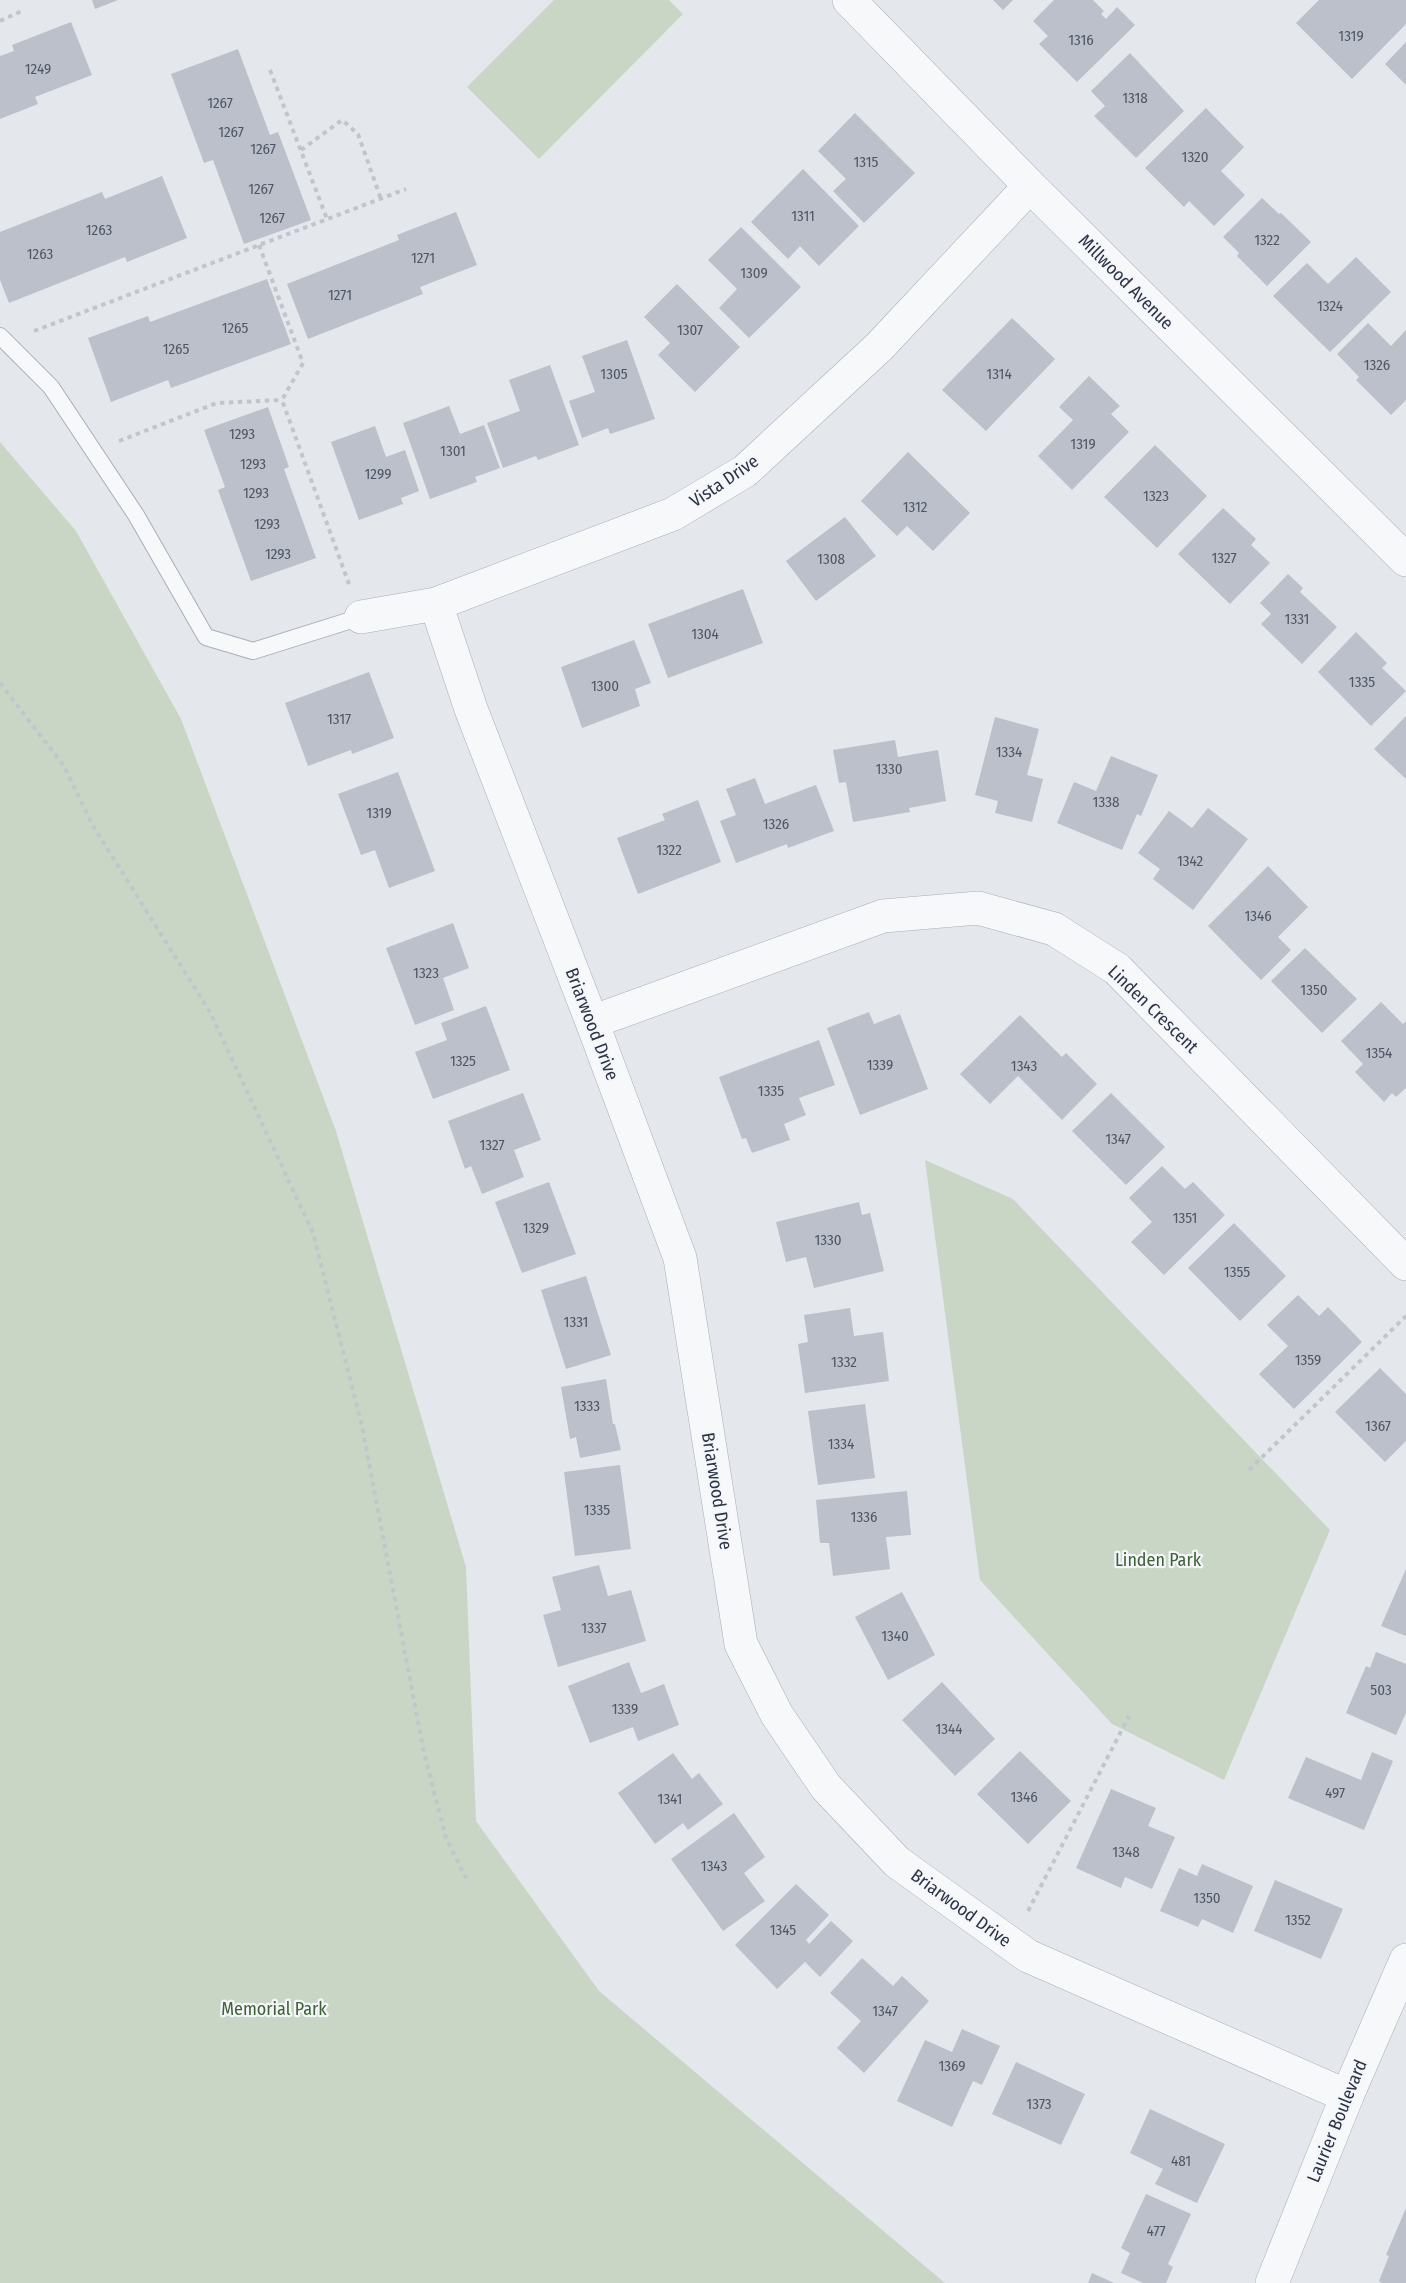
<svg xmlns="http://www.w3.org/2000/svg" width="1406" height="2283" viewBox="0 0 1406 2283" font-family="'Fira Sans Condensed',sans-serif">
<style>
.green{fill:#c9d6c5}
.building{fill:#bbc0ca}
.lines{fill:none;stroke-linecap:round;stroke-linejoin:round}
.service-casing{stroke:#a9aeb7;stroke-width:18}
.minor-casing{stroke:#a9aeb7;stroke-width:34}
.tertiary-casing{stroke:#a9aeb7;stroke-width:34}
.path{stroke:#c2c5cb;stroke-width:4;stroke-dasharray:4.5 4.5;stroke-linecap:butt}
.service{stroke:#f7f8fa;stroke-width:16}
.minor{stroke:#f7f8fa;stroke-width:33}
.tertiary{stroke:#f7f8fa;stroke-width:33}
.labels{text-anchor:middle;dominant-baseline:central;stroke-width:4.5;stroke-linejoin:round;paint-order:stroke}
.number-label{font-size:15px;fill:#4f5766}
.street-label{font-size:18px;fill:#2b3445;stroke:#f4f6f9}
.park-label{font-size:18px;fill:#3f6138;stroke:#f4f6f9}
</style>
<rect width="100%" height="100%" fill="#e4e7ec"/>
<path class="green" d="M554 0H669L683 14 539 159 467 87Z
M0 442 76 531 181 719 336 1131 466 1567 476 1821 599 1991 945 2283H0Z
M925 1160 1013 1199 1330 1530 1224 1780 1112 1724 980 1580Z"/>
<path class="building" d="M92 0H118L95 9Z
M993 0H1013L1003 10Z
M1054 0H1093L1104 11 1101 14 1106 19 1117 7 1135 25 1077 82 1039 44 1048 36 1033 21Z
M1319 0H1406V24L1352 79 1296 23Z
M71 22 92 75 35 97 38 104 0 119V56L14 51 12 45Z
M1406 42V85L1385 64Z
M238 49 270 135 278 132 311 220 244 244 213 160 204 163 171 74Z
M1130 53 1184 111 1136 158 1094 116 1105 106 1091 91Z
M1206 108 1244 147 1221 171 1245 195 1214 226 1189 201 1184 207 1145 168Z
M855 113 915 173 864 223 833 191 846 179 818 151Z
M803 169 859 226 819 266 800 246 788 259 751 222Z
M162 176 187 238 127 262 125 257 9 303 0 280V232L102 192 105 199Z
M1262 198 1279 214 1281 213 1311 242 1267 286 1237 256 1239 253 1223 237Z
M456 212 477 265 420 287 423 294 308 339 287 284 399 240 397 235Z
M741 227 801 287 749 338 719 308 737 289 708 260Z
M1356 257 1391 292 1330 352 1273 296 1307 263 1328 284Z
M267 279 291 344 171 388 168 380 111 402 88 338 148 316 150 322Z
M677 284 740 347 695 392 658 355 670 343 644 317Z
M1012 318 1055 359 986 431 942 390Z
M1368 323 1391 346 1406 330V400L1391 415 1356 380 1359 377 1337 354Z
M627 340 655 419 610 434 608 428 582 438 569 401 595 392 582 356Z
M550 365 579 445 538 460 536 456 503 468 487 423 520 411 509 380Z
M1089 376 1120 406 1111 414 1129 432 1072 490 1038 456 1073 420 1059 407Z
M449 406 460 434 484 425 500 468 475 477 477 482 430 499 403 423Z
M268 407 289 467 284 469 316 558 251 581 218 490 225 487 204 430Z
M375 426 386 457 405 450 419 491 401 498 403 504 359 520 331 442Z
M1155 445 1207 496 1157 548 1104 497Z
M908 452 970 513 933 551 907 526 897 536 861 501Z
M1223 508 1256 539 1251 545 1270 563 1230 604 1178 554Z
M845 517 876 556 816 601 786 561Z
M1288 574 1303 588 1300 592 1337 627 1302 664 1261 624 1271 614 1260 603Z
M743 589 763 643 668 678 648 624Z
M1356 632 1387 663 1382 668 1406 691 1371 726 1318 672Z
M634 640 651 683 635 689 640 706 582 728 561 667Z
M369 672 394 738 352 754 351 750 308 766 285 703Z
M1406 716V779L1374 749Z
M995 717 1039 729 1027 775 1043 779 1032 822 995 813 998 801 975 795Z
M895 740 898 757 938 750 946 801 909 808 910 812 853 822 846 782 839 783 833 750Z
M1111 756 1158 775 1141 816 1137 814 1122 850 1057 823 1074 782 1096 791Z
M398 772 435 871 389 888 375 850 361 855 338 794Z
M755 778 765 804 816 785 834 831 788 848 787 844 736 863 720 821 736 815 726 789Z
M698 800 721 862 638 894 617 838 665 820 662 814Z
M1208 808 1248 839 1193 910 1153 879 1160 869 1138 853 1169 811 1192 828Z
M1268 866 1308 907 1278 937 1291 950 1261 980 1208 926Z
M453 923 469 968 443 978 454 1010 415 1025 386 948Z
M1305 948 1357 999 1322 1033 1271 981Z
M1381 1002 1403 1024 1406 1021V1088L1396 1097 1392 1093 1384 1102 1355 1072 1363 1064 1341 1041Z
M486 1006 510 1070 433 1099 415 1052 447 1040 441 1023Z
M869 1012 874 1024 900 1014 928 1089 860 1115 827 1028Z
M1020 1015 1062 1057 1066 1053 1097 1084 1062 1120 1018 1076 990 1104 960 1074Z
M819 1040 835 1085 799 1098 806 1115 784 1124 790 1140 752 1153 746 1138 742 1139 719 1077Z
M523 1093 541 1140 514 1150 524 1177 482 1194 471 1166 465 1169 448 1121Z
M1111 1093 1165 1147 1126 1185 1072 1131Z
M1162 1166 1185 1189 1193 1182 1225 1215 1164 1275 1131 1242 1152 1222 1129 1198Z
M549 1182 576 1254 522 1273 495 1202Z
M859 1202 862 1215 870 1213 884 1271 814 1288 806 1257 786 1262 776 1222Z
M1234 1223 1286 1276 1240 1321 1188 1268Z
M586 1276 611 1355 566 1369 541 1290Z
M1298 1295 1319 1316 1328 1307 1362 1342 1294 1409 1259 1374 1288 1346 1267 1325Z
M850 1308 854 1336 883 1332 889 1381 805 1393 798 1344 808 1342 804 1315Z
M1380 1368 1406 1394V1441L1385 1462 1335 1412Z
M606 1379 613 1424H615L621 1450 580 1458 576 1437 570 1439 561 1387Z
M865 1404 875 1478 818 1485 808 1411Z
M620 1465 631 1549 575 1556 564 1472Z
M907 1491 911 1535 886 1537 890 1569 833 1576 829 1543H820L816 1500Z
M599 1565 608 1596 631 1590 646 1641 558 1667 543 1615 561 1610 552 1577Z
M1406 1569V1636L1381 1626Z
M902 1592 935 1655 888 1680 855 1617Z
M1376 1652 1406 1664V1713L1396 1735 1346 1713 1366 1666 1370 1668Z
M629 1662 641 1693 664 1684 679 1725 638 1741 633 1727 590 1743 568 1686Z
M942 1682 995 1739 955 1776 902 1720Z
M1020 1751 1071 1801 1028 1844 977 1794Z
M1372 1752 1393 1761 1364 1830 1288 1798 1306 1757 1361 1780Z
M673 1753 692 1779 699 1773 723 1804 688 1830 683 1823 655 1844 618 1793Z
M1111 1789 1156 1808 1148 1826 1175 1837 1152 1889 1125 1877 1121 1888 1076 1868Z
M734 1813 765 1857 744 1873 765 1901 723 1931 671 1859Z
M1202 1864 1253 1886 1233 1933 1202 1919 1198 1927 1160 1911 1179 1868 1197 1876Z
M1275 1880 1343 1909 1321 1959 1254 1931Z
M796 1884 829 1915 806 1940 809 1944 831 1921 853 1941 820 1977 805 1962 777 1989 735 1945Z
M862 1958 893 1986 902 1976 929 2001 864 2073 837 2048 861 2021 830 1993Z
M962 2029 1000 2046 982 2085 973 2081 952 2127 897 2101 925 2040 952 2052Z
M1016 2062 1085 2094 1061 2145 992 2114Z
M1150 2109 1225 2144 1197 2203 1155 2184 1163 2169 1130 2153Z
M1146 2194 1191 2214 1168 2264 1173 2267 1166 2283H1143L1121 2273 1130 2253 1121 2248Z
M1406 2208V2283H1382L1379 2281 1389 2256 1386 2255Z
M1092 2273 1114 2283H1088Z"/>
<g class="lines">
<defs>
<path id="service" d="M0 336 51 387 136 515 206 637 253 651 361 617"/>
<path id="minor" d="M849 0 1030 186 1406 560
M436 604 471 709 592 1022 680 1258 741 1644 777 1715 826 1787 897 1862 1028 1956 1347 2096
M361 617 436 604 673 514 745 471 879 347 1030 186
M592 1022 883 916 978 908 1054 929 1117 969 1406 1264"/>
<path id="tertiary" d="M1272 2283 1347 2096 1406 1960"/>
</defs>
<use href="#service" class="service-casing"/>
<use href="#minor" class="minor-casing"/>
<use href="#tertiary" class="tertiary-casing"/>
<path class="path" d="M0 21 24 10
M270 70 327 219
M301 150 342 120 358 134 381 199
M259 245 303 363 282 400 349 584
M34 331 406 189
M119 441 217 403 282 400
M0 683 64 766 93 826 210 1012 313 1233 362 1426 424 1753 446 1838 466 1878
M1249 1470 1406 1316
M1028 1911 1129 1716"/>
<use href="#service" class="service"/>
<use href="#minor" class="minor"/>
<use href="#tertiary" class="tertiary"/>
</g>
<g class="labels">
<g class="number-label">
<text x="1351" y="36">1319</text>
<text x="1081" y="40">1316</text>
<text x="38" y="69">1249</text>
<text x="1135" y="98">1318</text>
<text x="220" y="103">1267</text>
<text x="231" y="132">1267</text>
<text x="263" y="149">1267</text>
<text x="1195" y="157">1320</text>
<text x="866" y="162">1315</text>
<text x="261" y="189">1267</text>
<text x="803" y="216">1311</text>
<text x="272" y="218">1267</text>
<text x="99" y="230">1263</text>
<text x="1267" y="240">1322</text>
<text x="40" y="254">1263</text>
<text x="423" y="258">1271</text>
<text x="754" y="273">1309</text>
<text x="340" y="295">1271</text>
<text x="1330" y="306">1324</text>
<text x="235" y="328">1265</text>
<text x="690" y="330">1307</text>
<text x="176" y="349">1265</text>
<text x="1377" y="365">1326</text>
<text x="614" y="374">1305</text>
<text x="999" y="374">1314</text>
<text x="242" y="434">1293</text>
<text x="1083" y="444">1319</text>
<text x="453" y="451">1301</text>
<text x="253" y="464">1293</text>
<text x="378" y="474">1299</text>
<text x="256" y="493">1293</text>
<text x="1156" y="496">1323</text>
<text x="915" y="507">1312</text>
<text x="267" y="524">1293</text>
<text x="278" y="554">1293</text>
<text x="1224" y="558">1327</text>
<text x="831" y="559">1308</text>
<text x="1297" y="619">1331</text>
<text x="705" y="634">1304</text>
<text x="1362" y="682">1335</text>
<text x="605" y="686">1300</text>
<text x="339" y="719">1317</text>
<text x="1009" y="752">1334</text>
<text x="889" y="769">1330</text>
<text x="1106" y="802">1338</text>
<text x="379" y="813">1319</text>
<text x="776" y="824">1326</text>
<text x="669" y="850">1322</text>
<text x="1190" y="861">1342</text>
<text x="1258" y="916">1346</text>
<text x="426" y="973">1323</text>
<text x="1314" y="990">1350</text>
<text x="1379" y="1053">1354</text>
<text x="463" y="1061">1325</text>
<text x="880" y="1065">1339</text>
<text x="1024" y="1066">1343</text>
<text x="771" y="1091">1335</text>
<text x="1118" y="1139">1347</text>
<text x="492" y="1145">1327</text>
<text x="1185" y="1218">1351</text>
<text x="536" y="1228">1329</text>
<text x="828" y="1240">1330</text>
<text x="1237" y="1272">1355</text>
<text x="576" y="1322">1331</text>
<text x="1308" y="1360">1359</text>
<text x="844" y="1362">1332</text>
<text x="587" y="1406">1333</text>
<text x="1378" y="1426">1367</text>
<text x="841" y="1444">1334</text>
<text x="597" y="1510">1335</text>
<text x="864" y="1517">1336</text>
<text x="594" y="1628">1337</text>
<text x="895" y="1636">1340</text>
<text x="1381" y="1690">503</text>
<text x="625" y="1709">1339</text>
<text x="949" y="1729">1344</text>
<text x="1335" y="1793">497</text>
<text x="1024" y="1797">1346</text>
<text x="670" y="1799">1341</text>
<text x="1126" y="1852">1348</text>
<text x="714" y="1866">1343</text>
<text x="1207" y="1898">1350</text>
<text x="1298" y="1920">1352</text>
<text x="783" y="1930">1345</text>
<text x="885" y="2011">1347</text>
<text x="952" y="2066">1369</text>
<text x="1039" y="2104">1373</text>
<text x="1181" y="2161">481</text>
<text x="1156" y="2231">477</text>
</g>
<g class="street-label">
<text transform="translate(1126 282) rotate(45)">Millwood Avenue</text>
<text transform="translate(724 481) rotate(-34)">Vista Drive</text>
<text transform="translate(1153 1009) rotate(44)">Linden Crescent</text>
<text transform="translate(592 1024) rotate(69)">Briarwood Drive</text>
<text transform="translate(717 1491) rotate(81)">Briarwood Drive</text>
<text transform="translate(961 1908) rotate(36)">Briarwood Drive</text>
<text transform="translate(1337 2121) rotate(-68)">Laurier Boulevard</text>
</g>
<g class="park-label">
<text x="1158" y="1560">Linden Park</text>
<text x="274" y="2009">Memorial Park</text>
</g>
</g>
</svg>
